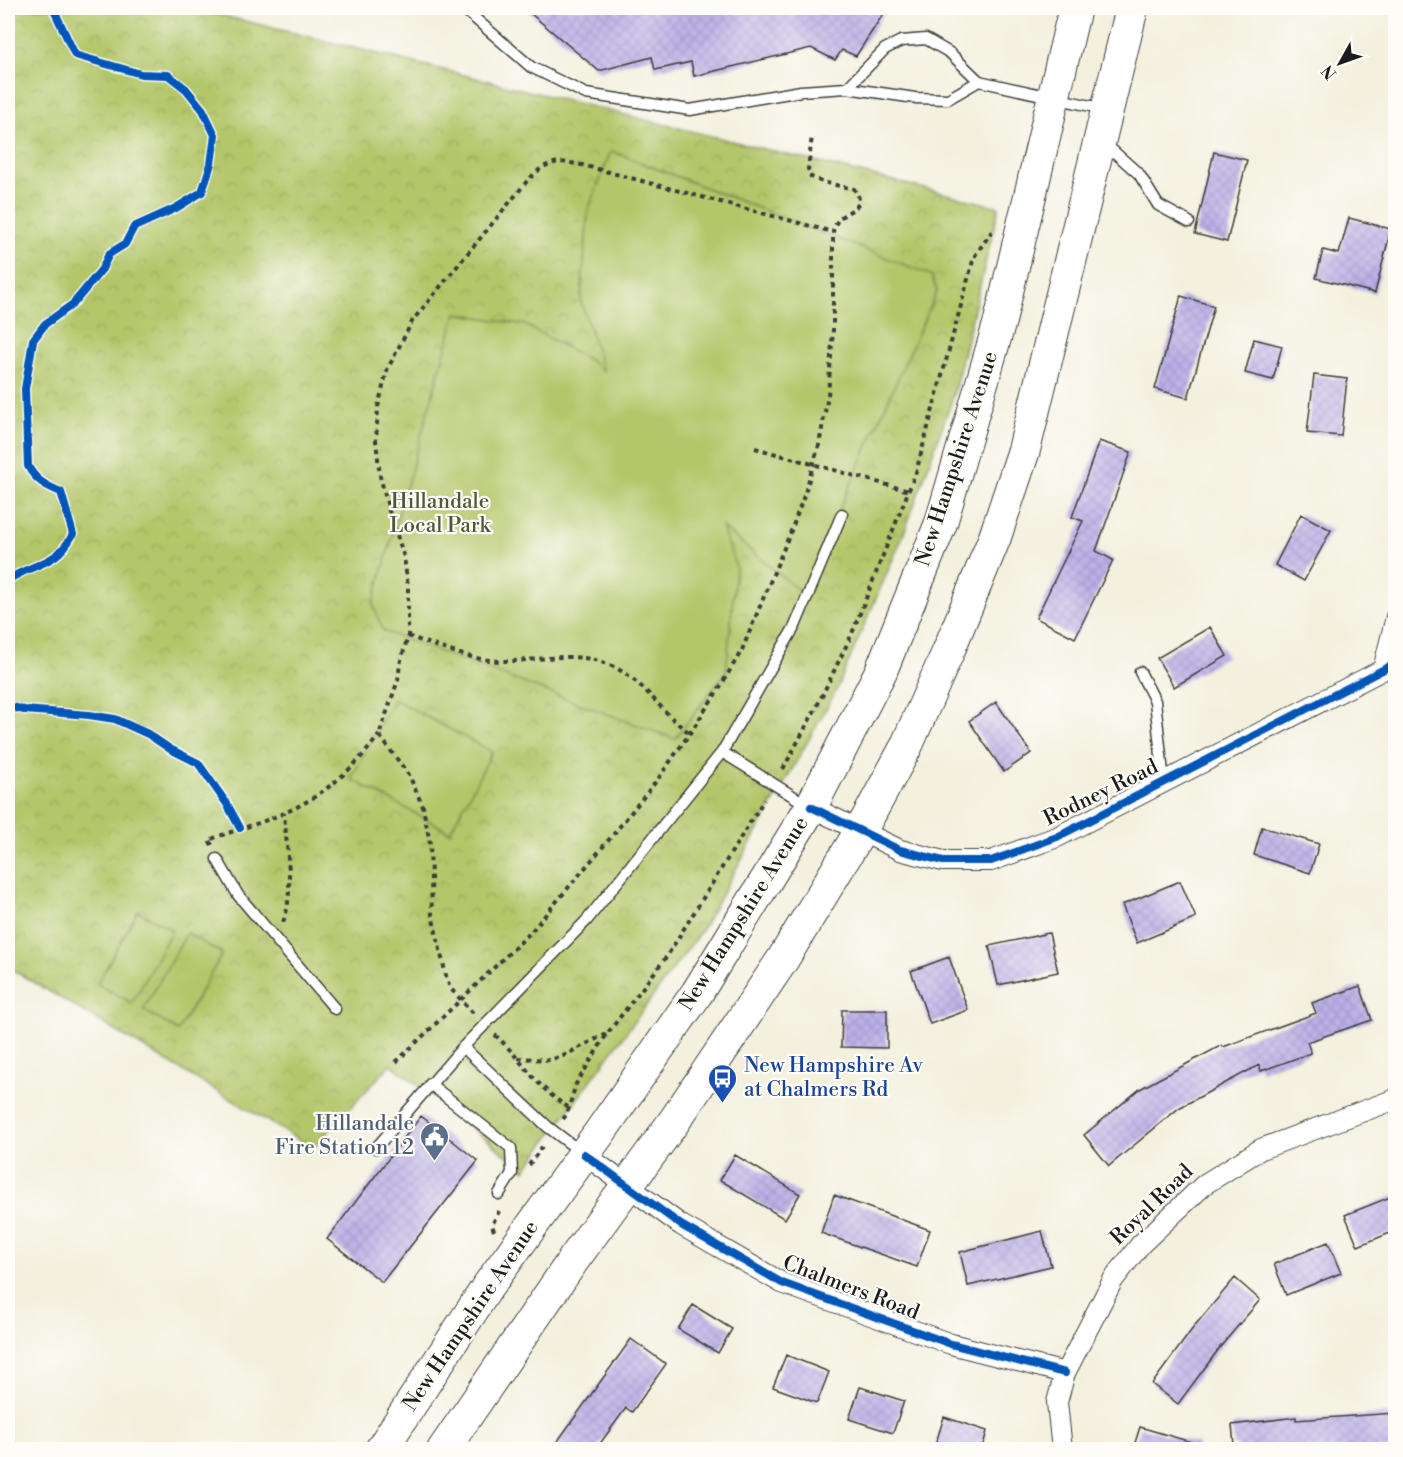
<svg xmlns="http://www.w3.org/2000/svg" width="1403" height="1457" viewBox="0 0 1403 1457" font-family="'Libre Bodoni',serif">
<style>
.park{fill:url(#park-crowns);stroke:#687142;stroke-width:1.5}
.pitch{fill:#b3c669;stroke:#687142;stroke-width:1.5}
.building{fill:url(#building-cross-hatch)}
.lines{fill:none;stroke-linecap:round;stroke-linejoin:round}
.lane-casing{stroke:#3c3c39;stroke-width:13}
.street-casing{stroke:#3c3c39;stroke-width:22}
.primary-casing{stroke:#3c3c39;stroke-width:34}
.path{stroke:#3c3c39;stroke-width:4;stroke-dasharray:4.5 4.5;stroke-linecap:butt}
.lane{stroke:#fff;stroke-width:10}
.street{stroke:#fff;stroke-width:20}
.primary{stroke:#fff;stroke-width:32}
.cycleway-casing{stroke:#fdfcf7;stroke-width:11}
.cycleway{stroke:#0057b8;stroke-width:8}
.labels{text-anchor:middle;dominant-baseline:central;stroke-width:4.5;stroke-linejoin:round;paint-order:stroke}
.street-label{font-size:21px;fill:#1c1c1c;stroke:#fdfcf7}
.park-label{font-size:21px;fill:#515837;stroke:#fdfcf7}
.transit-label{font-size:21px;fill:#164399;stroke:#fdfcf7;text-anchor:start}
.service-label{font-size:21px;fill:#4e5e75;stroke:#fdfcf7;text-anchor:end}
</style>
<defs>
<pattern id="park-crowns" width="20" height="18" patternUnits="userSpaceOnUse" patternTransform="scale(1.5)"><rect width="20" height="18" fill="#b3c669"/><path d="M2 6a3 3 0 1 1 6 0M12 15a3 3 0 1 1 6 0" fill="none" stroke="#99aa5a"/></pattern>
<pattern id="building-cross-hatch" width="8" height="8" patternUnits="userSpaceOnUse" patternTransform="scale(1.5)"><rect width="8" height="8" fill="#bcb0e8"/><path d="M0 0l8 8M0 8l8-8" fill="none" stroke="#a197c6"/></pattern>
</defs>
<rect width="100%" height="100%" fill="#fdfcf7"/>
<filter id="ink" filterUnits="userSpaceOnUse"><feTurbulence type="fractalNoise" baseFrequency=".0167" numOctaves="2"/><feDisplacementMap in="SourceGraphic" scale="12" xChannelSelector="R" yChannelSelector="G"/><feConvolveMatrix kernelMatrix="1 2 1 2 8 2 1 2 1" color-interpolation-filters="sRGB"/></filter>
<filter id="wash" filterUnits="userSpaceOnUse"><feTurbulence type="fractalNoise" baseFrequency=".008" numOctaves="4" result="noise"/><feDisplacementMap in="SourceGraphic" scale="24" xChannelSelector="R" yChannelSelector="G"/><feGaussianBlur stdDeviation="1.35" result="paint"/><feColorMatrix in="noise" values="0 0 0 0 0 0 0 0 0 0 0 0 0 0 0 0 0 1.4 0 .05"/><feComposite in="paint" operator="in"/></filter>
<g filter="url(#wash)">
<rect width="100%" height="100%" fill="#f3f0de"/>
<path class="park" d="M8 8H192L999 207 952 400 903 536 835 693 701 931 525 1170 391 1064 313 1148 8 967Z"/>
<path class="pitch" d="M611 151 931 275 937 291 802 593 722 527 736 567 726 672 675 739 383 631 373 604 456 313 525 325 589 360 603 371 581 301 588 211Z
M394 699 492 752 450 832 351 779Z
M138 911 172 930 132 1003 97 984Z
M187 933 222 954 178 1031 143 1010Z"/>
<g id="blocks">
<path class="building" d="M524 8H887L856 56 842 50 835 60 811 48 694 76 691 62 655 70 652 57 599 71Z
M1214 152 1247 160 1227 242 1195 234Z
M1349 218 1391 229 1375 293 1316 278 1323 250 1339 254Z
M1181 296 1214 306 1188 398 1155 389Z
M1254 339 1282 346 1273 380 1245 373Z
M1314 375 1347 379 1341 436 1307 433Z
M1099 441 1131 452 1096 551 1113 560 1075 638 1036 618 1083 521 1072 517Z
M1301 514 1331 530 1304 581 1275 565Z
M1210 627 1227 656 1174 687 1157 658Z
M996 702 1031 753 1004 772 969 721Z
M1262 827 1319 844 1310 873 1254 855Z
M1180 881 1196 918 1137 943 1122 905Z
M1049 933 1058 972 998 985 989 946Z
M949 957 968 1010 930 1024 911 971Z
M1360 986 1372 1020 1307 1042 1311 1053 1261 1071 1259 1065 1179 1108 1109 1166 1084 1135 1140 1089 1222 1045 1223 1047 1316 1013 1312 1003Z
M842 1010H887V1048L841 1047Z
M421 1116 478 1161 382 1282 327 1239Z
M735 1155 800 1194 785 1219 720 1180Z
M834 1195 930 1230 917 1267 821 1233Z
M1395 1195V1231L1358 1246 1345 1215Z
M1042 1231 1051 1266 968 1286 960 1252Z
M1328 1242 1341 1273 1286 1295 1274 1264Z
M1235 1278 1260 1300 1221 1346 1178 1404 1152 1384 1196 1324Z
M693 1305 732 1329 718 1353 678 1329Z
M631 1339 666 1364 632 1412 626 1408 596 1449H552Z
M786 1355 829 1372 817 1403 773 1387Z
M860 1387 904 1401 893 1433 849 1419Z
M1395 1413V1449H1240L1234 1445 1232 1425 1296 1417V1420Z
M944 1417 987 1431 982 1449H934Z
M1140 1427 1198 1444 1197 1449H1133Z"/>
</g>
</g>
<g filter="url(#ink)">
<use href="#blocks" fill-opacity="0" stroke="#3c3c39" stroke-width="1.5"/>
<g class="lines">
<defs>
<path id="lane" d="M463 8 531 67 586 94 690 110 801 91 847 88 915 98 948 99 979 81
M847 88 885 49 901 41 926 39 950 53 979 81 1104 109
M1103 142 1139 174 1158 205 1189 222
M1140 672 1155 701 1164 782
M722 752 795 626 842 514
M217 859 238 895 335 1009
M463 1047 587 920 722 752 809 806
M430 1084 511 1148 512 1173 499 1194
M376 1148 463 1047 548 1127 581 1152"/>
<path id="street" d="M1383 670 1396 617
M811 807 900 850 943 861H991L1057 837 1396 663
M584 1154 681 1225 782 1283 951 1344 1065 1373
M1062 1450 1057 1402 1065 1373 1113 1280 1141 1244 1205 1184 1261 1149 1396 1099"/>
<path id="primary" d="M381 1450 488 1286 598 1135 697 993 811 807 881 671 941 523 1000 321 1075 8
M443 1450 574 1259 675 1120 783 959 860 832 906 747 948 652 995 537 1024 450 1132 8"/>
</defs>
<use href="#lane" class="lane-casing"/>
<use href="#street" class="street-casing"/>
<use href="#primary" class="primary-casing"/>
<path class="path" d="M755 448 909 491
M408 636C439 647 469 660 501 661 543 662 574 648 614 667 645 682 662 714 690 733
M783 769 816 708 851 636 916 472 974 257 992 231
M212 845 209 840C234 830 260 824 284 813 322 797 355 768 379 735
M283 922C295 895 286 843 284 813
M473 1013 451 989 447 980 432 915 430 843 423 807 409 775 379 735 398 680 400 664 408 636V587L404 557 389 511 380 476 376 441 378 407 387 370 413 320 528 180C548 160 556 160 582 165L833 232
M495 1035C522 1059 535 1087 568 1107
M518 1058 549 1060 563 1056 606 1034
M396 1062 530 933 612 836 658 779 690 733 720 687 742 650 791 531 805 493 819 445 828 395 833 330V232C834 227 836 222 840 218 849 209 868 208 854 189L822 182 811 177 808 169 812 136
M563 1119 567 1114 576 1084 607 1034 667 956 764 800
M529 1165 544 1144
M494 1231 492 1225 499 1211"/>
<use href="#lane" class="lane"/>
<use href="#street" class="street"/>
<use href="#primary" class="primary"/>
<defs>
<path id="cycleway" d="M8 580C34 562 56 567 73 534L61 492C46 486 35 480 28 466L25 389 33 340 45 324 73 304 102 269 109 254 125 244 134 227 176 208 202 192 211 164 215 135 203 110 186 89 168 75 141 74 75 55 53 8
M8 706 24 710 89 715 115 719 148 734 170 749 198 763 227 804 240 828
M811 807 900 850 943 861H991L1057 837 1396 663
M584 1154 681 1225 782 1283 951 1344 1065 1373"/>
</defs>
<use href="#cycleway" class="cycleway-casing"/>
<use href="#cycleway" class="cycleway"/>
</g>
</g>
<defs>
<symbol id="bus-pin" viewBox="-11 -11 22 30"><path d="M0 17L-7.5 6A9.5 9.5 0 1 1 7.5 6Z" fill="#1a4fb4" stroke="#fdfcf7"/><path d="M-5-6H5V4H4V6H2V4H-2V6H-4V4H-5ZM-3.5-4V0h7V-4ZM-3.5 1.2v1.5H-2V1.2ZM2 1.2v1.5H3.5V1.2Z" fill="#fff"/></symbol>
<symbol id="civic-pin" viewBox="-11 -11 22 30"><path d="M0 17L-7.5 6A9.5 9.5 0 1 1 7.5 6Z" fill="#5c6f8a" stroke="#fdfcf7"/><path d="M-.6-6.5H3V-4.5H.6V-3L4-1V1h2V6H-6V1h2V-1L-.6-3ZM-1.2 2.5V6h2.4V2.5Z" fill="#fff"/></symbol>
</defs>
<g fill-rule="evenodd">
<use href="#bus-pin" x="706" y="1062" width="33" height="45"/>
<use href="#civic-pin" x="418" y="1120" width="33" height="45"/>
</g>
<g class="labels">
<g class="street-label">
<text transform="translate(957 459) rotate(-72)">New Hampshire Avenue</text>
<text transform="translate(1101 793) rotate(-26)">Rodney Road</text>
<text transform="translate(744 914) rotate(-58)">New Hampshire Avenue</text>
<text transform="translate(1152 1205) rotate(-44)">Royal Road</text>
<text transform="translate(851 1288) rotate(21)">Chalmers Road</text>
<text transform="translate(471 1316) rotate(-56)">New Hampshire Avenue</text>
</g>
<g class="park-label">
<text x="440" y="502">Hillandale<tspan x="440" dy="24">Local Park</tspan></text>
</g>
<g class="transit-label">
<text x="744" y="1066">New Hampshire Av<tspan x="744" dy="24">at Chalmers Rd</tspan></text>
</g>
<g class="service-label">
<text x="414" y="1124">Hillandale<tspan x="414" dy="24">Fire Station 12</tspan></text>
</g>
</g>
<rect width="1403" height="1457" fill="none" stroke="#fdfcf7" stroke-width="30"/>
<g transform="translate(1340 63) rotate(230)" stroke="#fdfcf7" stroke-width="4.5" paint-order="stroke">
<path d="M0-4.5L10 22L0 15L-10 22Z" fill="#1c1c1c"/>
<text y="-9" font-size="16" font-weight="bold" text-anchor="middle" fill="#1c1c1c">N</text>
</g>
</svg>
